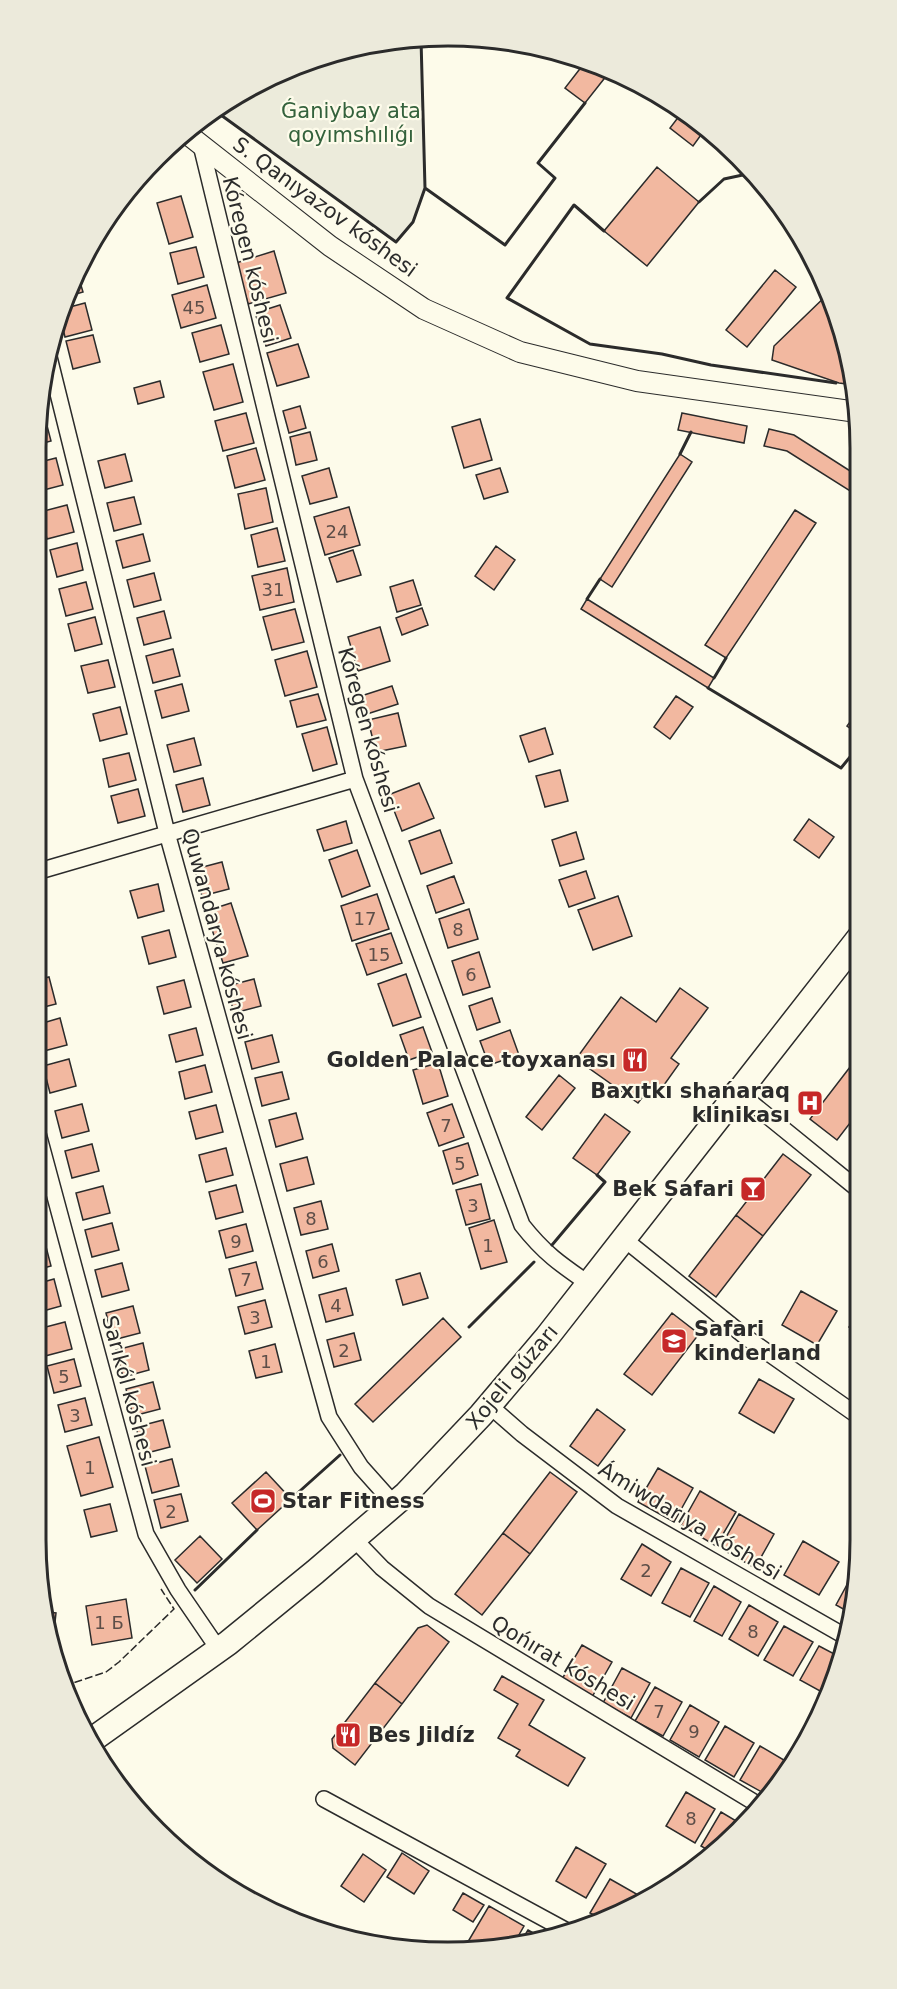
<svg xmlns="http://www.w3.org/2000/svg" width="897" height="1989" viewBox="0 0 897 1989" font-family="'DejaVu Sans',sans-serif">
<style>
.green{fill:#ecebdb;stroke:#74746e;stroke-width:1.5}
.building{fill:#f2b8a0;stroke:#2b2b2b;stroke-width:1.5}
.lines{fill:none;stroke-linecap:round;stroke-linejoin:round}
.minor-casing{stroke:#2b2b2b;stroke-width:18}
.tertiary-casing{stroke:#2b2b2b;stroke-width:22}
.primary-casing{stroke:#2b2b2b;stroke-width:27}
.minor{stroke:#fdfbea;stroke-width:15}
.tertiary{stroke:#fdfbea;stroke-width:20}
.primary{stroke:#fdfbea;stroke-width:24}
.fence{stroke:#2b2b2b;stroke-width:1.5;stroke-dasharray:8 3;stroke-linecap:butt}
.wall{stroke:#2b2b2b;stroke-width:3}
.labels{text-anchor:middle;dominant-baseline:central;stroke-width:4.5;stroke-linejoin:round;paint-order:stroke}
.number-label{font-size:18px;fill:#5d4e48}
.park-label{font-size:21px;fill:#34623c;stroke:#fdfbea}
.street-label{font-size:21px;fill:#2b2b2b;stroke:#fdfbea}
.poi-label{font-size:21px;font-weight:bold;fill:#2b2b2b;stroke:#fdfbea;text-anchor:end}
.rim{fill:none;stroke:#2b2b2b;stroke-width:3}
</style>
<rect width="100%" height="100%" fill="#fdfbea"/>
<path class="green" d="M421 39 425 188 413 222 396 242 214 110 290 68 368 44Z"/>
<path class="building" d="M586 61 611 70 585 103 565 88Z
M683 111 699 121 706 128 693 146 670 128Z
M657 167 699 202 647 266 604 231Z
M181 196 193 237 169 244 157 203Z
M196 247 204 277 178 284 170 253Z
M274 251 286 293 248 304 236 263Z
M775 270 796 287 747 347 726 330Z
M77 272 83 292 66 297 67 291Z
M207 285 216 318 181 328 172 295Z
M830 292 855 385 839 383 772 360 774 346Z
M85 303 92 330 65 337 60 316 62 309Z
M280 305 291 338 266 346 255 313Z
M221 325 229 354 200 362 192 333Z
M93 335 100 362 73 369 66 341Z
M298 344 309 377 277 386 267 353Z
M233 364 243 402 214 410 203 372Z
M160 381 164 397 138 404 134 388Z
M300 406 306 428 289 433 283 411Z
M246 413 254 443 223 451 215 421Z
M682 413 747 426 744 443 678 430Z
M44 414 51 441 36 445 39 416Z
M480 419 492 460 464 468 452 427Z
M769 429 794 435 858 476V496L787 451 764 446Z
M310 432 317 460 296 465 290 437Z
M256 448 265 480 235 488 227 456Z
M125 454 132 481 105 488 98 461Z
M680 454 692 462 612 587 600 579Z
M56 458 63 485 36 492V463Z
M329 468 337 497 310 504 302 476Z
M500 468 508 492 484 499 476 475Z
M266 488 273 522 245 529 238 494Z
M134 497 141 524 114 531 107 503Z
M67 505 74 532 47 539 40 512Z
M349 507 360 545 325 555 314 517Z
M795 510 816 523 726 658 705 645Z
M277 528 285 561 258 567 251 535Z
M143 534 150 561 123 568 116 541Z
M77 543 83 570 57 577 50 550Z
M496 546 515 560 494 590 475 576Z
M353 550 361 575 337 582 329 558Z
M287 568 294 602 260 610 252 576Z
M154 573 161 600 134 607 127 580Z
M413 580 421 605 397 612 390 587Z
M86 582 93 609 66 616 59 589Z
M587 599 714 678 708 688 581 609Z
M422 608 428 625 402 635 396 618Z
M295 609 304 642 272 650 263 617Z
M164 611 171 638 144 645 137 618Z
M95 617 102 644 75 651 68 624Z
M380 627 390 661 358 671 348 637Z
M173 649 180 676 153 683 146 656Z
M307 651 317 687 285 696 275 660Z
M108 660 115 687 88 693 81 666Z
M182 684 189 711 162 718 155 691Z
M392 686 398 704 367 714 361 696Z
M318 694 326 720 297 727 290 701Z
M676 696 693 707 670 739 654 727Z
M120 707 127 734 100 741 93 714Z
M858 711V734L847 726Z
M398 713 406 746 376 752 368 720Z
M327 727 337 764 313 771 302 734Z
M545 728 553 754 529 762 520 736Z
M194 738 201 765 174 772 167 745Z
M129 753 136 780 109 787 103 759Z
M560 770 568 801 545 807 536 776Z
M203 778 210 805 183 812 176 785Z
M419 783 434 818 402 831 388 795Z
M138 789 145 816 118 823 111 796Z
M809 819 834 837 819 858 794 840Z
M346 821 352 843 324 851 317 830Z
M440 830 452 863 421 874 409 841Z
M576 832 584 859 560 866 552 840Z
M357 850 370 886 342 897 329 860Z
M222 862 229 889 202 896 195 869Z
M586 871 595 898 569 907 559 880Z
M454 876 464 903 436 913 427 886Z
M158 884 164 911 138 918 130 891Z
M377 894 389 929 352 941 341 906Z
M618 896 632 936 593 950 578 910Z
M231 903 248 956 223 963 206 911Z
M469 909 478 939 448 948 439 919Z
M169 930 176 957 149 964 142 937Z
M391 933 402 963 367 975 356 944Z
M36 936H38L45 963 36 965Z
M479 952 490 987 463 995 452 961Z
M406 974 421 1017 393 1026 378 984Z
M49 977 56 1004 36 1009V980Z
M254 979 261 1006 234 1013 227 986Z
M184 980 191 1007 164 1014 157 987Z
M680 988 708 1008 671 1058 679 1064 659 1092 651 1086 638 1103 576 1059 621 997 656 1022Z
M492 998 500 1022 477 1030 469 1006Z
M60 1018 67 1045 40 1052 36 1036V1025Z
M423 1027 432 1052 409 1060 400 1035Z
M196 1028 203 1055 176 1062 169 1035Z
M510 1030 519 1055 489 1065 480 1041Z
M272 1035 279 1062 252 1069 245 1042Z
M857 1058 859 1060 860 1110 837 1140 810 1119Z
M69 1059 76 1086 50 1093 43 1066Z
M438 1063 448 1096 423 1104 413 1070Z
M205 1065 212 1092 185 1099 179 1072Z
M282 1072 289 1099 262 1106 255 1078Z
M559 1075 575 1088 542 1130 526 1117Z
M82 1104 89 1131 62 1138 55 1111Z
M452 1104 464 1137 439 1146 427 1113Z
M216 1105 223 1132 196 1139 189 1112Z
M296 1113 303 1139 276 1147 269 1120Z
M605 1114 630 1132 597 1175 573 1158Z
M468 1143 478 1175 453 1184 443 1151Z
M92 1144 99 1171 72 1178 65 1151Z
M226 1148 233 1175 206 1182 199 1155Z
M783 1154 811 1175 763 1236 736 1215Z
M307 1157 314 1184 287 1191 280 1164Z
M481 1184 490 1219 466 1225 456 1190Z
M236 1185 243 1212 216 1219 209 1192Z
M103 1186 110 1213 83 1220 76 1193Z
M321 1201 328 1229 301 1235 294 1208Z
M736 1215 763 1236 716 1297 689 1276Z
M494 1220 507 1262 481 1269 469 1228Z
M112 1223 119 1250 92 1257 85 1230Z
M246 1224 253 1251 226 1258 219 1231Z
M44 1239 51 1266 36 1270V1241Z
M332 1244 339 1271 313 1278 306 1251Z
M256 1262 263 1289 236 1296 229 1269Z
M122 1263 129 1290 102 1297 95 1270Z
M420 1273 428 1298 403 1305 396 1280Z
M54 1279 61 1306 36 1313V1284Z
M346 1288 353 1315 326 1322 319 1295Z
M801 1291 837 1311 817 1345 782 1325Z
M265 1300 272 1327 245 1334 238 1307Z
M133 1306 140 1333 113 1340 106 1313Z
M672 1313 699 1334 652 1395 624 1374Z
M857 1314 860 1316V1334L849 1327Z
M443 1318 461 1337 373 1422 355 1404Z
M65 1322 72 1349 45 1356 38 1329Z
M354 1333 361 1360 334 1367 327 1340Z
M143 1343 149 1370 123 1377 116 1350Z
M275 1344 282 1372 256 1378 249 1351Z
M74 1359 81 1386 54 1393 47 1366Z
M759 1379 794 1399 774 1433 739 1413Z
M153 1382 160 1409 133 1416 126 1389Z
M85 1398 92 1425 65 1432 58 1405Z
M597 1409 625 1430 598 1466 570 1446Z
M163 1420 170 1447 143 1454 136 1427Z
M99 1437 113 1487 81 1496 67 1446Z
M172 1459 179 1486 152 1493 145 1466Z
M658 1468 693 1488 674 1522 638 1502Z
M266 1472 291 1499 257 1530 232 1503Z
M550 1472 577 1492 530 1554 503 1533Z
M700 1491 736 1512 716 1546 681 1525Z
M181 1494 188 1521 161 1528 154 1500Z
M110 1504 117 1531 91 1537 84 1510Z
M739 1514 774 1534 755 1568 720 1548Z
M503 1533 530 1554 482 1615 455 1594Z
M200 1536 222 1559 197 1583 175 1560Z
M803 1541 839 1562 819 1595 784 1575Z
M642 1544 671 1562 651 1596 621 1579Z
M681 1568 709 1583 690 1617 662 1603Z
M855 1570 858 1572 854 1615 836 1605Z
M714 1586 741 1602 722 1636 694 1621Z
M126 1599 132 1638 92 1645 86 1606Z
M749 1605 778 1622 758 1656 729 1639Z
M48 1612 56 1613 53 1641Z
M427 1625 449 1642 402 1704 375 1683 418 1628Z
M784 1626 813 1642 793 1676 764 1660Z
M582 1645 612 1662 592 1697 562 1679Z
M819 1646 842 1658 829 1696 800 1680Z
M622 1668 650 1683 631 1718 603 1703Z
M502 1676 544 1700 529 1725 585 1758 568 1786 516 1756 520 1750 498 1738 518 1704 494 1690Z
M375 1683 402 1704 355 1765 333 1748 332 1739Z
M655 1687 682 1702 663 1736 635 1721Z
M690 1705 719 1722 699 1757 670 1740Z
M725 1726 754 1743 734 1777 705 1760Z
M760 1746 789 1763 769 1796 740 1780Z
M686 1792 715 1809 695 1843 666 1826Z
M721 1812 743 1825 711 1852 701 1846Z
M576 1847 606 1864 586 1898 556 1881Z
M402 1853 429 1871 414 1894 387 1877Z
M363 1854 386 1870 364 1902 341 1886Z
M610 1879 640 1896 634 1906 600 1918 590 1913Z
M463 1893 484 1905 473 1922 453 1910Z
M489 1906 524 1926 512 1947 486 1949 469 1940Z
M528 1930 544 1939 529 1945 518 1946Z"/>
<g class="lines">
<defs>
<path id="minor" d="M201 145 355 779 522 1225C544 1253 560 1264 589 1284
M48 353 167 833 329 1417 361 1467 394 1504
M36 872 355 779
M738 1092 860 1191
M36 1126 146 1534 178 1590 219 1650
M624 1239 747 1338 861 1418
M490 1406 522 1434 617 1506 848 1638
M354 1539 382 1568 429 1606 762 1807
M324 1799 567 1931"/>
<path id="tertiary" d="M186 133 330 246 424 309 520 352 637 381 857 412"/>
<path id="primary" d="M89 1742 228 1643 315 1572 406 1494 481 1415 547 1337 859 938"/>
</defs>
<use href="#minor" class="minor-casing"/>
<use href="#tertiary" class="tertiary-casing"/>
<use href="#primary" class="primary-casing"/>
<use href="#minor" class="minor"/>
<use href="#tertiary" class="tertiary"/>
<use href="#primary" class="primary"/>
<path class="fence" d="M64 1686 106 1672 119 1662 174 1609 161 1589"/>
<path class="wall" d="M489 40 494 44 497 41
M214 110 396 242 413 222 425 188 421 39
M425 188 505 245 555 178 538 163 585 103
M699 202 724 179 752 173
M604 231 574 205 507 298 590 344 662 354 711 365 836 383
M680 454 691 432
M587 599 600 579
M714 678 726 658
M708 688 841 768 859 746
M552 1245 605 1182 597 1175
M469 1327 534 1262
M291 1499 340 1455
M195 1590 257 1530"/>
</g>
<defs>
<symbol id="restaurant-square" viewBox="-11 -11 22 22"><rect x="-9" y="-9" width="18" height="18" rx="4" fill="#c62828" stroke="#fdfbea"/><path d="M-5-6h1v4h1v-4h1v4h1v-4h1v5L-1.5 .5V6h-2V.5L-5-1ZM5-6V6H3V1.5H1.5Q1.5-4 5-6Z" fill="#fff"/></symbol>
<symbol id="hospital-square" viewBox="-11 -11 22 22"><rect x="-9" y="-9" width="18" height="18" rx="4" fill="#c62828" stroke="#fdfbea"/><path d="M-5-5h3v3.5h4V-5h3V5h-3V1.5h-4V5h-3Z" fill="#fff"/></symbol>
<symbol id="bar-square" viewBox="-11 -11 22 22"><rect x="-9" y="-9" width="18" height="18" rx="4" fill="#c62828" stroke="#fdfbea"/><path d="M-6-5H6L.8 .8V4.5H3.5V6h-7V4.5H-.8V.8Z" fill="#fff"/></symbol>
<symbol id="school-square" viewBox="-11 -11 22 22"><rect x="-9" y="-9" width="18" height="18" rx="4" fill="#c62828" stroke="#fdfbea"/><path d="M0-5L7-2L0 1L-7-2ZM-4 1L0 2.5L4 1V4Q0 6-4 4Z" fill="#fff"/></symbol>
<symbol id="stadium-square" viewBox="-11 -11 22 22"><rect x="-9" y="-9" width="18" height="18" rx="4" fill="#c62828" stroke="#fdfbea"/><path d="M0-5a6.5 5 0 1 0 0 10a6.5 5 0 1 0 0-10ZM-3.5-1.8h7v3.6h-7Z" fill="#fff"/></symbol>
</defs>
<g fill-rule="evenodd">
<use href="#restaurant-square" x="620" y="1045" width="30" height="30"/>
<use href="#hospital-square" x="795" y="1088" width="30" height="30"/>
<use href="#bar-square" x="738" y="1174" width="30" height="30"/>
<use href="#school-square" x="659" y="1326" width="30" height="30"/>
<use href="#stadium-square" x="248" y="1486" width="30" height="30"/>
<use href="#restaurant-square" x="333" y="1720" width="30" height="30"/>
</g>
<g class="labels">
<g class="number-label">
<text x="194" y="307">45</text>
<text x="337" y="531">24</text>
<text x="273" y="589">31</text>
<text x="365" y="918">17</text>
<text x="458" y="929">8</text>
<text x="379" y="954">15</text>
<text x="471" y="974">6</text>
<text x="446" y="1125">7</text>
<text x="460" y="1163">5</text>
<text x="473" y="1205">3</text>
<text x="311" y="1218">8</text>
<text x="236" y="1241">9</text>
<text x="488" y="1245">1</text>
<text x="323" y="1261">6</text>
<text x="246" y="1279">7</text>
<text x="336" y="1305">4</text>
<text x="255" y="1317">3</text>
<text x="344" y="1350">2</text>
<text x="266" y="1361">1</text>
<text x="64" y="1376">5</text>
<text x="75" y="1415">3</text>
<text x="90" y="1467">1</text>
<text x="171" y="1511">2</text>
<text x="646" y="1570">2</text>
<text x="109" y="1622">1 Б</text>
<text x="753" y="1631">8</text>
<text x="659" y="1711">7</text>
<text x="694" y="1731">9</text>
<text x="691" y="1818">8</text>
</g>
<g class="park-label">
<text x="351" y="111">Ǵaniybay ata<tspan x="351" dy="24">qoyımshılıǵı</tspan></text>
</g>
<g class="street-label">
<text transform="translate(325 207) rotate(36)">S. Qanıyazov kóshesi</text>
<text transform="translate(250 260) rotate(76)">Kóregen kóshesi</text>
<text transform="translate(368 730) rotate(74)">Kóregen kóshesi</text>
<text transform="translate(217 934) rotate(75)">Quwandarya kóshesi</text>
<text transform="translate(512 1377) rotate(-50)">Xojeli gúzarı</text>
<text transform="translate(129 1391) rotate(75)">Sarıkól kóshesi</text>
<text transform="translate(690 1521) rotate(31)">Ámiwdarıya kóshesi</text>
<text transform="translate(563 1663) rotate(31)">Qońırat kóshesi</text>
</g>
<g class="poi-label">
<text x="616" y="1060">Golden Palace toyxanası</text>
<text x="790" y="1091">Baxıtkı shańaraq<tspan x="790" dy="24">klinikası</tspan></text>
<text x="734" y="1189">Bek Safari</text>
<text x="694" y="1329" text-anchor="start">Safari<tspan x="694" dy="24">kinderland</tspan></text>
<text x="282" y="1501" text-anchor="start">Star Fitness</text>
<text x="368" y="1735" text-anchor="start">Bes Jildíz</text>
</g>
</g>
<path d="M0 0H897V1989H0ZM448 46H448A402 402 0 0 1 850 448V1540A402 402 0 0 1 448 1942H448A402 402 0 0 1 46 1540V448A402 402 0 0 1 448 46Z" fill="#eceadb" fill-rule="evenodd"/>
<path class="rim" d="M448 46H448A402 402 0 0 1 850 448V1540A402 402 0 0 1 448 1942H448A402 402 0 0 1 46 1540V448A402 402 0 0 1 448 46Z"/>
</svg>
